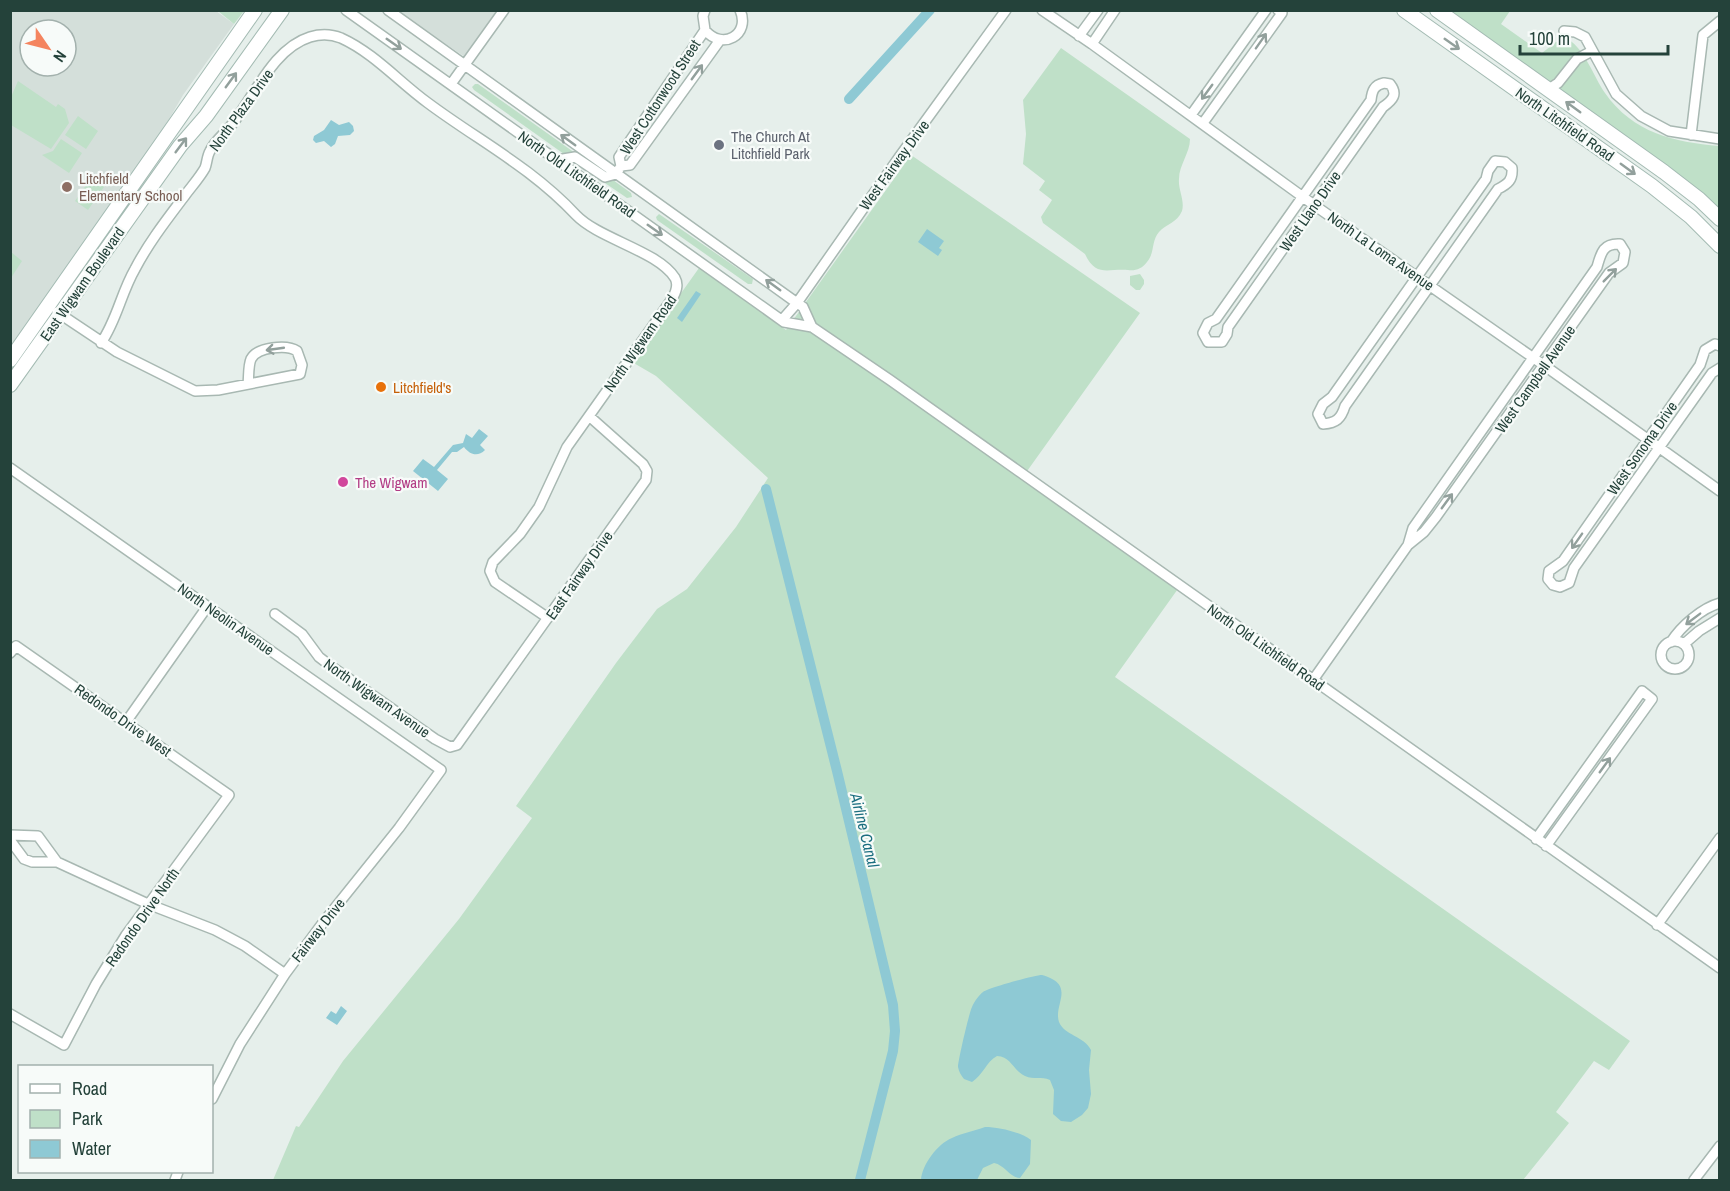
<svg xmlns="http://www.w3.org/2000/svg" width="1730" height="1191" viewBox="0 0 1730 1191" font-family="'Archivo Narrow',sans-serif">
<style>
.built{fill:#d4dfda;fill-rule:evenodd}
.green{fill:#bfe0c8}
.water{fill:#8ec9d4}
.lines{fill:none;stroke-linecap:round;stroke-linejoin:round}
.canal{stroke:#8ec9d4;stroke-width:10}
.street-casing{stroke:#a8b8b2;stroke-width:12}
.secondary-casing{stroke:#a4bbb3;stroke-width:16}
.street{stroke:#fff;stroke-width:9}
.secondary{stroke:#fff;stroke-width:14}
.oneway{stroke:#92a09c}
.worship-dot{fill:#6b7280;stroke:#f7fbf9;stroke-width:2}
.education-dot{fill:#8d6e63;stroke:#f7fbf9;stroke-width:2}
.food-dot{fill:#e8710a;stroke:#f7fbf9;stroke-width:2}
.hotel-dot{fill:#d1479c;stroke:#f7fbf9;stroke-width:2}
.labels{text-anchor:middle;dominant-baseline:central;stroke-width:4.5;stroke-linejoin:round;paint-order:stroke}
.street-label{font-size:15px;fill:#24423a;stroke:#f7fbf9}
.worship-label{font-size:15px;fill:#5b616d;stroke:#f7fbf9;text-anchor:start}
.education-label{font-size:15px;fill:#785e54;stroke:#f7fbf9;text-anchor:start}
.food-label{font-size:15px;fill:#c56008;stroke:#f7fbf9;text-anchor:start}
.hotel-label{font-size:15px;fill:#b23c85;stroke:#f7fbf9;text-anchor:start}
.water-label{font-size:16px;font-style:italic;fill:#1c6f80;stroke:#f7fbf9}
</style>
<rect width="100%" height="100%" fill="#e6efeb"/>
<path class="built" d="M11 11H216L234 24 183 95 157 140 11 355ZM30 30H66V66H30Z
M397 11H498L465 57Z"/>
<path class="green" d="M218 11H244L234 24Z
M1445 11H1510L1501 24 1542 53 1556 42 1568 39C1586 51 1593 76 1605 93 1633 133 1674 142 1719 146V211Z
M1061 48 1190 139C1190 153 1179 165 1179 179 1178 190 1185 200 1182 211 1177 223 1166 224 1159 232 1151 241 1155 253 1147 262 1142 269 1135 271 1128 270 1109 268 1096 278 1085 254L1043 223 1041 217 1052 200 1039 190 1045 181 1023 164 1026 134 1023 100Z
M18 81 56 107 58 104 65 109 69 123 51 149 11 125V97Z
M475 84H478L575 153 571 159 474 90 472 87Z
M78 116 98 131 86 149 65 135Z
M61 139 82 153 69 173 42 155 53 151Z
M911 155 1140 313 1025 474 1180 586 1115 677 1630 1041 1609 1070 1594 1061 1556 1112 1569 1123 1523 1180H273L296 1126 299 1127 343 1061 459 919 532 818 516 806 616 663 657 609 687 589 736 527 768 478 656 376 632 362 699 268 786 330Z
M93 175 106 184 88 210 75 201Z
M606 175 631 193 632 197 627 198 602 181 601 179Z
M659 214 753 279 752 284H748L657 220 656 217Z
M11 252 22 261 11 278Z
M1140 274 1144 280V284L1140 290H1136L1130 285V276Z"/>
<path class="water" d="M331 120 339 125 349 122 353 126 354 131 350 135 338 136 335 144 331 147 324 141 316 143 313 140 314 136 324 130Z
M927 229 944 241 939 248 942 250 938 256 918 242Z
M696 291 701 294 682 322 677 318Z
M479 429 488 436 480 445 485 450C478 457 470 455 464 447L457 452H452L437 470 448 479 438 491 413 471 423 459 434 467 453 445 463 443 466 434 472 438Z
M1042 975C1077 985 1053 1004 1059 1022 1064 1035 1084 1036 1091 1050L1089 1070 1091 1094 1088 1108 1082 1115 1071 1122 1061 1121 1053 1114 1054 1090 1050 1080C1041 1076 1034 1080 1025 1076 1013 1071 1012 1057 997 1056 986 1062 983 1075 972 1082L964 1079C961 1075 959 1072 958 1067 958 1061 969 1013 972 1007 974 1002 979 995 983 992 988 988 1035 975 1042 975Z
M341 1006 347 1011 337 1025 326 1018 331 1011 336 1014Z
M985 1127C999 1127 1020 1132 1031 1140L1030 1164 1020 1178C1010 1178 1005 1165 994 1163L983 1168 977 1180H921C922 1165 937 1144 952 1138 962 1133 974 1131 985 1127Z"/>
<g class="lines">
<path class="canal" d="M849 99 930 10
M766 489 837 771 893 1005 895 1031 893 1051 860 1180"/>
<defs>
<path id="street" d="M346 10 784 322 812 327 890 380 1720 968
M388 10 797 303 803 307 812 327
M705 10 703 16 705 30C722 51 751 35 740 10
M1042 10 1092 44 1314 205 1545 366 1720 491
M1564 31 1575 32 1585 37 1616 94 1641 116 1669 131 1720 139
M1079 36 1098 10
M1092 44 1115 10
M1384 83 1390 84C1398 94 1393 100 1383 107L1228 327 1227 334 1222 342H1208L1203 333 1208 323 1216 319 1371 100C1372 91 1374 85 1384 83Z
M451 84 504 10
M1549 89 1558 83 1577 59 1592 51
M1191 115 1266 10
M1203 123 1282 13 1278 10
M1691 135 1703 35 1720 21
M557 160 575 157 605 177 616 174
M1495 161 1505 162 1512 168C1513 180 1508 184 1498 189L1345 406C1341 419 1336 423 1323 424L1318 414 1323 404 1332 397 1486 179 1488 171Z
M621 166 619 157 705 30
M616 174 621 166 630 165 720 40
M57 312 117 352 195 391 218 390 300 374 302 365 297 351C287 344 257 347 251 359 248 366 249 377 248 384
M782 320 797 303 900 156 1006 10
M101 343C117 320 121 293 135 269 149 242 168 218 186 194 192 186 200 177 205 168 207 163 207 156 210 151 215 140 226 133 233 123 255 95 274 48 310 37 320 34 331 34 341 38 374 53 399 82 428 103 479 141 531 167 576 215 599 239 658 251 675 278 679 285 676 292 672 299L567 447 539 507 520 534 493 562 490 571 495 582 548 618
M1720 346 1715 344 1705 350 1700 365 1563 561 1549 571 1548 579 1553 585 1560 587 1569 583 1574 568 1712 373 1720 368
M10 468 441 770 399 828 322 924 285 974 240 1044 212 1099
M275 614 302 634 319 657 332 667 435 739 450 747 457 745 646 480 647 471 643 464 589 416
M1661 655a14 14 0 1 1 28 0a14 14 0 1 1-28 0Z
M1671 642C1681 626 1702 608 1720 603
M1684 644 1699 631 1720 618
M10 653 16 646 229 795 126 935 96 984 64 1045 10 1014
M1313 680 1408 545 1424 532 1436 517 1609 273 1623 263 1625 252 1620 244C1603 243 1601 253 1597 267L1413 528 1408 545
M126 722 207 607
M10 835 38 836 57 862H32L24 859 10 840
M1536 839 1642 691 1652 699 1546 846
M57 862 148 904 215 930 245 946 285 974
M1657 925 1720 838
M175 1180 178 1172
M1694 1180 1720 1146"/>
<path id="secondary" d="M1404 10 1652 186 1691 217 1720 246
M1437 10 1664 172 1699 199 1720 219
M10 360 255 10
M10 385 180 146 206 116 282 10"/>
</defs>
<use href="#street" class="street-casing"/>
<use href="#secondary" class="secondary-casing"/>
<use href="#street" class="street"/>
<use href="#secondary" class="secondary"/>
</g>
<defs><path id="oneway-shaft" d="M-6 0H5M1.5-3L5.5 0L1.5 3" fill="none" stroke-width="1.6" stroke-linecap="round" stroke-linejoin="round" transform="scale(1.5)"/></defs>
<g class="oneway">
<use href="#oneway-shaft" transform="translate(1261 41) rotate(-55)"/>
<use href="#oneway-shaft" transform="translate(394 44) rotate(35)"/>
<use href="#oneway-shaft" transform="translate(1452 44) rotate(35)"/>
<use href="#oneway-shaft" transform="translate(697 72) rotate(-54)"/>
<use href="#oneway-shaft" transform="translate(231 80) rotate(-54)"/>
<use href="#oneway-shaft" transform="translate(1207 92) rotate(126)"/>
<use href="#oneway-shaft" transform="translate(1573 107) rotate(-144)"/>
<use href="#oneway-shaft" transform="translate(568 140) rotate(-144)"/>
<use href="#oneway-shaft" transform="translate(181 145) rotate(-53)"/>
<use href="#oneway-shaft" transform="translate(1628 169) rotate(36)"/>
<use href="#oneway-shaft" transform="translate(655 230) rotate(35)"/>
<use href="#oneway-shaft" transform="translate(1610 275) rotate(-45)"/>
<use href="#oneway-shaft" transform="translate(773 285) rotate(-144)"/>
<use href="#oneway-shaft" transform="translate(275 349) rotate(172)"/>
<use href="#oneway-shaft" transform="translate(1447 501) rotate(-54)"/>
<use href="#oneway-shaft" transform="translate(1577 541) rotate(125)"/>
<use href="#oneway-shaft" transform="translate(1693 619) rotate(143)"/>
<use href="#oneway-shaft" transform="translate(1605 765) rotate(-54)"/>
</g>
<circle class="worship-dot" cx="719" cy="145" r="6"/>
<circle class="education-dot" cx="67" cy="187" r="6"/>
<circle class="food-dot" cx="381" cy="387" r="6"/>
<circle class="hotel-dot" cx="343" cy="482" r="6"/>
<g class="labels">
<g class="street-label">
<text transform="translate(660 97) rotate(-57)">West Cottonwood Street</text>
<text transform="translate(241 110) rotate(-54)">North Plaza Drive</text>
<text transform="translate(1565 124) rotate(35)">North Litchfield Road</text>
<text transform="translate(894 165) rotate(-54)">West Fairway Drive</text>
<text transform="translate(577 174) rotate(35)">North Old Litchfield Road</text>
<text transform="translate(1310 211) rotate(-55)">West Llano Drive</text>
<text transform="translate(1381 251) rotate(35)">North La Loma Avenue</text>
<text transform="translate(82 284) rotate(-55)">East Wigwam Boulevard</text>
<text transform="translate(640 343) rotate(-55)">North Wigwam Road</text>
<text transform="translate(1535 379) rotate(-55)">West Campbell Avenue</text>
<text transform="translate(1642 448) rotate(-55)">West Sonoma Drive</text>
<text transform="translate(579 575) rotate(-55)">East Fairway Drive</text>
<text transform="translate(226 619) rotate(35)">North Neolin Avenue</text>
<text transform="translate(1266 647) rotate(35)">North Old Litchfield Road</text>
<text transform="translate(377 698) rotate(35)">North Wigwam Avenue</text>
<text transform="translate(123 720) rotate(35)">Redondo Drive West</text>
<text transform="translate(142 917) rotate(-55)">Redondo Drive North</text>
<text transform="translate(318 930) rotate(-52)">Fairway Drive</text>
</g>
<g class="worship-label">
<text x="731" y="136">The Church At<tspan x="731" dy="17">Litchfield Park</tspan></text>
</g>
<g class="education-label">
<text x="79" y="178">Litchfield<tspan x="79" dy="17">Elementary School</tspan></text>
</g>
<g class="food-label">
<text x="393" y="387">Litchfield's</text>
</g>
<g class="hotel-label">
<text x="355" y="482">The Wigwam</text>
</g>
<g class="water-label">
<text transform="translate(865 830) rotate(76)">Airline Canal</text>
</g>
</g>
<rect width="1730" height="1191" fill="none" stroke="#24423a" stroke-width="24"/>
<rect x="18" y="1065" width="195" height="108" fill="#f7fbf9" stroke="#a3b1ad" stroke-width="1.5"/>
<rect x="30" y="1084" width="30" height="9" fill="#ffffff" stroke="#a3b1ad" stroke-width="1.5"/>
<text x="72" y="1095" font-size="18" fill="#24423a">Road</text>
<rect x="30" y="1110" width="30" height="18" fill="#bfe0c8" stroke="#a3b1ad" stroke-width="1.5"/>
<text x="72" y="1125" font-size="18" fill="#24423a">Park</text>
<rect x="30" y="1140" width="30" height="18" fill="#8ec9d4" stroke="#a3b1ad" stroke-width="1.5"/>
<text x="72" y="1155" font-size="18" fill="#24423a">Water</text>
<g transform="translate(48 48) rotate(125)"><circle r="28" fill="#f7fbf9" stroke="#a3b1ad" stroke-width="1.5"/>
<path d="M0-4.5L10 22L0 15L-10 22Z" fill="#f4845f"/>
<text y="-9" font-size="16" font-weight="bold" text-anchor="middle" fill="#24423a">N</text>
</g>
<path d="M1520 45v9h148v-9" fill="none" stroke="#24423a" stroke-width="3"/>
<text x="1529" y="45" font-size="18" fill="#24423a" stroke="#f7fbf9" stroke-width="4.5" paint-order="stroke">100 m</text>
</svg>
